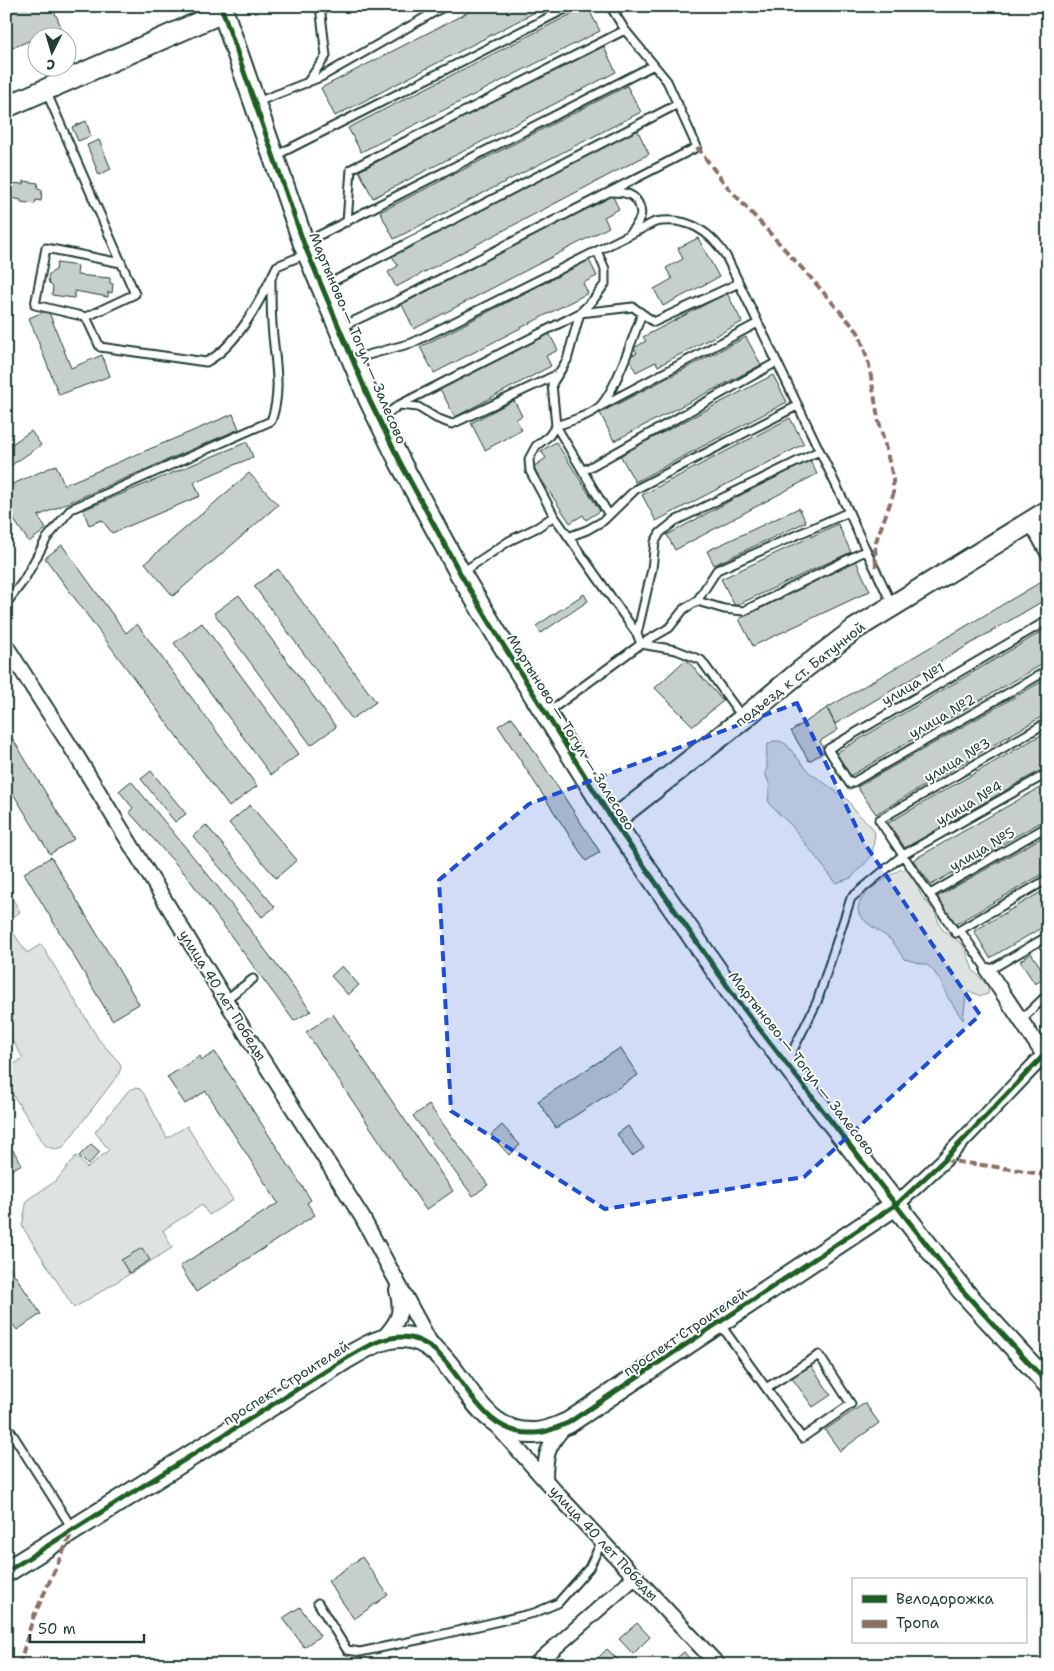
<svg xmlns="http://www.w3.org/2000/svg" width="1054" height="1671" viewBox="0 0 1054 1671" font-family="'Shantell Sans',sans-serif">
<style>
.green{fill:#dee3e2;stroke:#7e908b}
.building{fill:#c7cfcc;stroke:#1f3d34}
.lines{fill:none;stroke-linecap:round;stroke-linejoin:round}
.lane-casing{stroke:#1f3d34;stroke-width:11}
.street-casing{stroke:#1f3d34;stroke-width:18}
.secondary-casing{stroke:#1f3d34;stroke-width:24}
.lane{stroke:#fff;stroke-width:7}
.street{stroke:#fff;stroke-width:14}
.secondary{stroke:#fff;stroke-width:20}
.quiet{stroke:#8d6e63;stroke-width:4;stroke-dasharray:8 4;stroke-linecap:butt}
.cycleway-casing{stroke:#fff;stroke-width:8}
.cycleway{stroke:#1b5e20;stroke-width:5}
.marked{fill:#1d4ed8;fill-opacity:0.2;stroke:#1d4ed8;stroke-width:4;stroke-dasharray:10 6;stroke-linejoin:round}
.labels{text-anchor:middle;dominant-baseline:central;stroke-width:4;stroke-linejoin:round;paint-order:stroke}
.street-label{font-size:14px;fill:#1f3d34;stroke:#fff}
</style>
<rect width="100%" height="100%" fill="#fff"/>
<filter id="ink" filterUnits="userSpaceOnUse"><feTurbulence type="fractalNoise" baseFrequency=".02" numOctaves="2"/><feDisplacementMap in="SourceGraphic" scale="10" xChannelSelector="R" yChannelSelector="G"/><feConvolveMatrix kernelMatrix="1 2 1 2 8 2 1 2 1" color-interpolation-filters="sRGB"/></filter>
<g filter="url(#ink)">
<path class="green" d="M773 741H780L786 744 809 772 848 800 855 811 871 826 875 833 872 856 851 878 836 883 791 825 772 807 768 800 770 786 765 773C770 763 764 754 768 744Z
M901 869 907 871 916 882 921 895 935 912 940 926 944 931 961 943 966 950 973 970 989 987 988 994 981 996 969 991 966 996 963 1020 947 996 941 982 933 970 927 965 904 959C900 953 896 946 891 940 883 933 863 923 859 913 852 896 890 876 901 869Z
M6 887 20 912 6 922 27 953 41 944 99 1040 120 1063 121 1068 118 1075 63 1147C56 1150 51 1149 45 1145L6 1084V1070L23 1058 6 1030Z
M135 1088 140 1089 144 1094 167 1138 187 1126 233 1200 209 1215 202 1205 163 1230 172 1248 74 1308 22 1226 27 1200 56 1181 76 1156 87 1168 109 1150 95 1132 129 1090Z"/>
<path class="building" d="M25 6H52L61 27 10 49 6 40V15Z
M480 6H547L335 116 321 88Z
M587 6 600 31 361 152 348 128Z
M603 45 616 72 373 198 359 171Z
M627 86 641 112 394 239 380 212Z
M86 121 91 136 78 141 72 127Z
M636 127 649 154 396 287 388 272 398 266 392 256Z
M99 140 111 169 99 175 87 145Z
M24 181 38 183 37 189 42 190 41 201 36 200 35 204 21 202V200L6 197V183L24 184Z
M611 193 619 209 604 217 609 227 414 329 401 303Z
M698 238 719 277 663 306 654 289 672 279 666 268 683 259 678 248Z
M589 260 597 276 583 283 588 293 434 373 420 347Z
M57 263 78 266 77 275 110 278V283L113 284 112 293 108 292V297L75 291 74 298 52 295 53 287 49 283 48 279 49 274 56 270Z
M727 293 742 322 658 366 656 362 636 372 628 357 637 353 634 348 646 341 643 337Z
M48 310 71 368 102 355 110 376 59 395 29 318Z
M549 333 558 350 546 356 551 366 455 417 440 389Z
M746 337 761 365 614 441 600 413Z
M773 375 787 402 635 482 620 455Z
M514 400 522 416 516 419 522 430 485 450 471 423Z
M233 414 239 429 38 516 46 529 29 542 6 508V487L56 465 64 485Z
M790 418 804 444 656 521 642 495Z
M31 431 41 445 6 469V448Z
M247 442 253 457 194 482 200 496 112 533 102 520 89 525 83 510Z
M556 442 600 511 586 520 583 515 570 523 533 467 546 458 541 451Z
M809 458 817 474 675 550 667 535Z
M249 473 278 505 173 596 145 563Z
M799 508 806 522 714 565 707 551Z
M838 524 851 552 735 606 721 579Z
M62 545 126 633 137 624 257 786 229 807 45 558Z
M856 561 870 591 753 646 739 619Z
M278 569 376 702 352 719 254 586Z
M1046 579 1048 582V598L835 724 827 708Z
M584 594 588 601 541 633 536 626Z
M239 595 336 727 311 745 214 613Z
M202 623 299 754 271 775 174 643Z
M1048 628V661L850 776 836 753Z
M686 659 723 701 693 726 655 688Z
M1048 678V713L876 814 857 787Z
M827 708 838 730 820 741 825 752 809 761 791 731Z
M512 717 600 852 586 861 498 726Z
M6 728 74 839 50 854 6 782Z
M1048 731V766L905 848 888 823Z
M151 771 186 814 175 822 141 779Z
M131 781 218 887 311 1011 294 1021 186 875 129 812 133 808 119 791Z
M1048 783V818L931 885 913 860Z
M250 805 297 860 276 878 229 823Z
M206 825 275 907 262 917 193 836Z
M1048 834V871L956 924 937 897Z
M51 857 139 1004 112 1020 24 873Z
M1048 888V924L990 958 974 931Z
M1031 953 1047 977 1035 984 1020 961Z
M342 966 359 985 348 995 331 976Z
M333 1014 453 1191 426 1210 306 1032Z
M620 1048 638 1075 556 1128 538 1101Z
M215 1052 311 1200 307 1203 315 1215 196 1292 180 1266 278 1203 206 1091 185 1104 167 1077 200 1056 202 1060Z
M429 1105 488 1185 473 1196 413 1116Z
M502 1125 520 1145 509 1155 491 1135Z
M628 1126 644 1148 632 1156 617 1134Z
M6 1140 22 1164 6 1173Z
M91 1144 100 1152 88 1165 79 1156Z
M142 1248 150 1260 129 1273 121 1260Z
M6 1262 41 1314 17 1330 6 1315Z
M810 1364 831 1395 813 1407 791 1377Z
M865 1403 879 1423 840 1451 825 1430Z
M362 1557 388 1595 354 1619 328 1581Z
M300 1607 320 1636 304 1647 283 1618Z
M637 1623 650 1637 633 1654 619 1639Z
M607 1649 621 1663 619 1665H591Z
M684 1652 695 1665H674L672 1662Z"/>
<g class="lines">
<defs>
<path id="lane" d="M307 83 326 56 320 6
M46 91 135 294 86 317 100 347 206 362C238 346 262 297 277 266L306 254
M257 102 321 77 445 6
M275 156 571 6
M611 192C624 192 636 193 640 208 641 212 641 217 639 220 637 225 632 230 629 234
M347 222 351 169 625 30
M306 242 654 65
M322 287 678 104
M86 317 35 305 46 248 121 263
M341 327 397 301 697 147 667 81 625 30 610 6
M353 359 412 343 655 222C687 216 709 230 726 256L849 512C862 544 878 573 892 605
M399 405 418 407 436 418 452 424 558 374
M601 406 758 323
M386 421 387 414 399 405 580 313 633 307 654 322 739 283
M583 471 777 362
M609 515 556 426C569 421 587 417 598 408 615 394 633 336 642 314
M554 516 530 471 529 459 536 446 549 436 556 426 552 384 567 360 580 313 594 299 605 284V269L597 251
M568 537 587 530 603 521 636 489 797 406
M461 573 509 541 538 527 554 516 637 634 641 644 548 712
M697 601 724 609 744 611 865 551
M6 604 24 580 47 538 71 509 271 421C283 390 274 357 272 324 271 310 271 296 271 281
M1048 620 828 749 850 784 1048 670
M637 634 652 569 655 542 660 533 675 521 819 451
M641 644 669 628 684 609 697 601 717 570 849 512
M641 644 676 650 701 660 743 718
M1048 722 879 820 956 933 960 930 988 971 1048 936
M930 894 1048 826
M960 930 1048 879
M225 1000 253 979
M1021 1020 1048 994
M1039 1046 1048 1037
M787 1062 817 1002 851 898 903 855 1048 773
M720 1324 802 1438 851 1404 819 1355 766 1388
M6 1424 72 1528
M318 1603 347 1650 360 1652 427 1638 534 1613 558 1603 589 1568 602 1541"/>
<path id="street" d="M1031 522 1048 553
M6 646 76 755 253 1045 362 1217 433 1348
M988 971 1044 1055
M897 1204 944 1160 1044 1055 1048 1056
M381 1341C397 1323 404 1315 397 1290
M498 1427 560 1497 718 1665
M545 1480C545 1455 547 1446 564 1427
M535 1665 636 1576"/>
<path id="secondary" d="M221 6 304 244 370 401 401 464 460 573 502 643 613 821 737 1000 962 1290 1048 1384
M6 107 223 12
M613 821 743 719 803 669 855 629 1048 511
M6 1572 345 1359C362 1349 381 1337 401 1337 460 1337 466 1437 535 1433 547 1433 558 1427 568 1423L897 1204"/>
</defs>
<use href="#lane" class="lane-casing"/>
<use href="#street" class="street-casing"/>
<use href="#secondary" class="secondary-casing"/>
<use href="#lane" class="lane"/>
<use href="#street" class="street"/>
<use href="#secondary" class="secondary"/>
<path class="quiet" d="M697 147 725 184 810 277 858 332 863 345 869 365 878 418 893 477V495L875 544 876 567
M944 1160 1019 1170 1048 1176
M18 1665 21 1659 33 1618 72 1532"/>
<defs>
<path id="cycleway" d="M221 6 304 244 370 401 401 464 460 573 502 643 613 821 737 1000 962 1290 1048 1384
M6 1572 345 1359C362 1349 381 1337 401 1337 460 1337 466 1437 535 1433 547 1433 558 1427 568 1423L897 1204 944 1160 1044 1055 1048 1056"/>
</defs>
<use href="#cycleway" class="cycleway-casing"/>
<use href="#cycleway" class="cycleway"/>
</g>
</g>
<path class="marked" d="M797 703 863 841 980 1015 804 1177 605 1209 451 1111 439 880 529 804Z"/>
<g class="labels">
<g class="street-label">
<text transform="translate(358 338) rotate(67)">Мартыново — Тогул — Залесово</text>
<text transform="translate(800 674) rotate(-38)">подъезд к ст. Батунной</text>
<text transform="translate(913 684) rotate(-30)">улица №1</text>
<text transform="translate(942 716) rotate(-30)">улица №2</text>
<text transform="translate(571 732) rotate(58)">Мартыново — Тогул — Залесово</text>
<text transform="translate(957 760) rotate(-30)">улица №3</text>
<text transform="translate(969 803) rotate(-30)">улица №4</text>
<text transform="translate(982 849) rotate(-30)">улица №5</text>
<text transform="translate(223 995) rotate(58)">улица 40 лет Победы</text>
<text transform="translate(802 1063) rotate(52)">Мартыново — Тогул — Залесово</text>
<text transform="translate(685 1332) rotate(-34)">проспект Строителей</text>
<text transform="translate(286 1383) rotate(-32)">проспект Строителей</text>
<text transform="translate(604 1543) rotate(47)">улица 40 лет Победы</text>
</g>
</g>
<rect width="1054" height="1671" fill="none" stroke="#fff" stroke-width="25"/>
<rect x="12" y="12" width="1029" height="1646" fill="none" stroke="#1f3d34" stroke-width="2" filter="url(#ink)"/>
<rect x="852" y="1578" width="175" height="65" fill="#ffffff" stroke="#a5b1ae"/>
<rect x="862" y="1595" width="25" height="8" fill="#1b5e20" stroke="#a5b1ae"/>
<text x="896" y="1604" font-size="15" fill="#1f3d34">Велодорожка</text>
<rect x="862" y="1620" width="25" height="8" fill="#8d6e63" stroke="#a5b1ae"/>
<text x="896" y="1628" font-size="15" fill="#1f3d34">Тропа</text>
<g transform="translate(52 52) rotate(185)"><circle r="24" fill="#ffffff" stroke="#a5b1ae"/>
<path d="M0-4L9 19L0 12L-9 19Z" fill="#1f3d34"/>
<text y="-8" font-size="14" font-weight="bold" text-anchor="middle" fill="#1f3d34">С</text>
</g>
<path d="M30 1634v8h114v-8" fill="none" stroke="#1f3d34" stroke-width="2.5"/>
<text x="38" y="1634" font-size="15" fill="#1f3d34" stroke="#ffffff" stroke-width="4" paint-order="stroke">50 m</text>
</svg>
